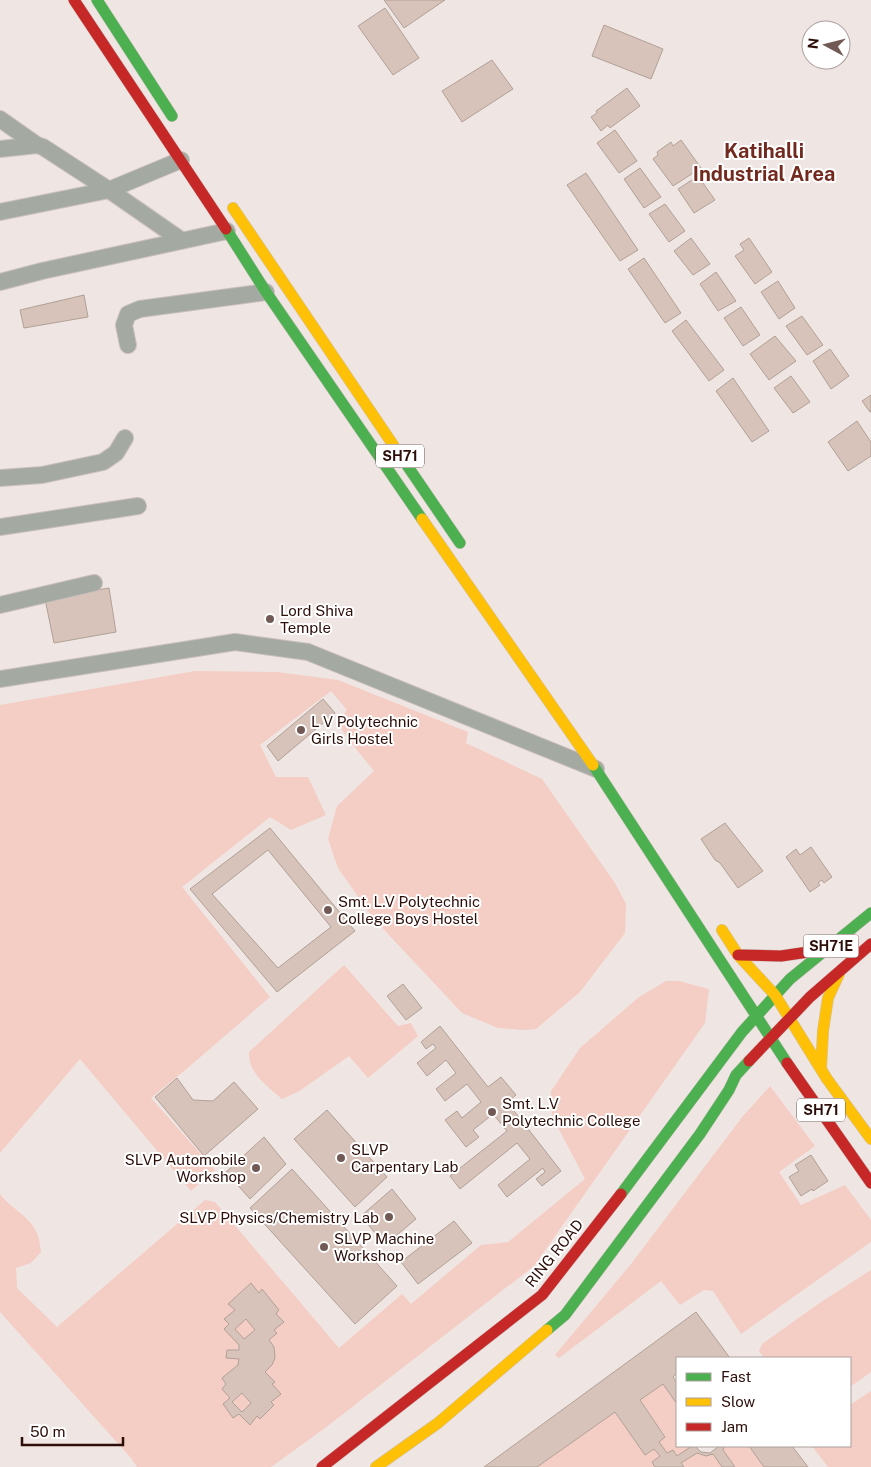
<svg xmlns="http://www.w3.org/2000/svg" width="871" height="1467" viewBox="0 0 871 1467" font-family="'Public Sans',sans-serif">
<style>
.green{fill:#f4cdc5}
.building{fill:#d7c3b9;stroke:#b1a097;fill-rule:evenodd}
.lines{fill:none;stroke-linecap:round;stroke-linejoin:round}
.street-casing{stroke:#cbc0bd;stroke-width:18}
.fast-casing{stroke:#cbc0bd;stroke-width:12}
.slow-casing{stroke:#cbc0bd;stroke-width:12}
.jam-casing{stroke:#cbc0bd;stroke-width:12}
.street{stroke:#a4aaa2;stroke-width:16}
.fast{stroke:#4caf50;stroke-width:11}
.slow{stroke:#ffc107;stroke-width:11}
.jam{stroke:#c62828;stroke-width:11}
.poi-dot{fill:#715a55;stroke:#fff;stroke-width:2}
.labels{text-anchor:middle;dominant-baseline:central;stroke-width:4;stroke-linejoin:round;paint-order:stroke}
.shield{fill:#fff;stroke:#6c5653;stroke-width:1}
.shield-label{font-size:14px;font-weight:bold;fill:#2d0e09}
.poi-label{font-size:15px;fill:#2d0e09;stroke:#fff;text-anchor:start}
.street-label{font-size:15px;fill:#2d0e09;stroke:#fff}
.district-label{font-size:20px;font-weight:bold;fill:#72291e;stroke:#fff}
</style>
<rect width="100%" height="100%" fill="#efe6e3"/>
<path class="green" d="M195 671 277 672 338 680 468 732 466 743 542 779 615 883 626 904 625 933 580 992 536 1029 522 1030 498 1028 462 1013 373 918 338 868 328 839 337 806 374 771 348 739 337 722 347 710 331 691 260 745 276 777H308L326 815 291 830 270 817 182 887 270 997 190 1066 151 1098 215 1170 191 1191 80 1059 0 1153V705Z
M344 965 398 1026 411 1023 418 1036 368 1078 349 1056 298 1092 282 1099C267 1086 248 1073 249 1052Z
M666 981H679L709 989 705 1023 534 1266 325 1428 271 1467H137L131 1458 0 1312V1194C11 1209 32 1217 38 1236 40 1241 40 1247 41 1252L31 1263 16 1268 17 1288 57 1327 205 1200 215 1202 339 1348 402 1294 411 1304 481 1245 508 1242 585 1179 552 1116 551 1091 580 1048 639 997Z
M770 1086 815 1146 779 1172 801 1205 845 1185 871 1220V1242L741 1334 713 1291 704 1290 680 1305 661 1281 559 1358 555 1355 631 1264 743 1116Z
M871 1270V1372L850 1387V1358H764L759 1351 762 1344 821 1302Z
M663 1384 677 1404V1446H692L677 1456 673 1450 667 1453 659 1442 665 1436 640 1400Z
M871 1391V1467H828L812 1446H850V1405Z
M615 1412 645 1455 654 1449 660 1456 652 1462 655 1467H537Z
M724 1446H749L764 1467H735L723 1450Z
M697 1453 706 1456 713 1454 722 1467H684L681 1463Z"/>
<path class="building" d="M384 0H445L404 28Z
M385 8 419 58 393 75 358 26Z
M604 25 663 49 651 79 592 56Z
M492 60 513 89 462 122 442 91Z
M627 88 640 106 610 128 608 125 601 131 591 117 597 113 596 111Z
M615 130 637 161 619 173 597 143Z
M681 140 701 168 673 186 653 159 658 155 657 152 671 142 673 146Z
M640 168 661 197 644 208 624 179Z
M586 173 638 250 620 261 567 185Z
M698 176 715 200 694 213 678 189Z
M665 204 685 231 669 242 649 214Z
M691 238 710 264 693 275 674 251Z
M749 238 772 272 755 284 735 256 744 250 740 244Z
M644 258 681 313 665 323 628 269Z
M716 272 736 301 718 311 700 284Z
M778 281 795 308 779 319 761 292Z
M84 295 88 317 24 328 20 310Z
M741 307 760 335 743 346 724 318Z
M802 316 823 345 807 355 786 326Z
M686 320 724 370 709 381 672 331Z
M775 336 796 361 769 380 750 354Z
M830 349 849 376 831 389 813 361Z
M791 376 810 402 793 413 774 388Z
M733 378 769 431 752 442 716 391Z
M871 395V412H870L862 401Z
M857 421 871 442V456L848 471 828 442Z
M109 588 116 632 54 643 45 599Z
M323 699 335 713 278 761 267 746Z
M725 823 763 871 738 888 720 863 715 860 701 839Z
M270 828 355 931 277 992 190 889ZM268 850 331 927 278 968 212 894Z
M811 847 832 877 824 883 822 880 818 883 820 885 810 892 786 857 796 849 800 855Z
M403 984 422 1008 406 1020 387 996Z
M440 1026 488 1087 501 1077 516 1095 507 1102 561 1171 542 1186 536 1179 545 1172 543 1168 507 1197 498 1185 530 1159 517 1143 460 1189 450 1176 507 1131 493 1114 473 1130 479 1137 466 1147 445 1120 457 1111 462 1118 481 1102 467 1084 445 1101 436 1089 456 1073 446 1060 427 1076 417 1063 436 1048 433 1044 426 1049 421 1042Z
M177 1078 193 1100 213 1101 234 1082 258 1109 204 1156 155 1097Z
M327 1110 387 1177 355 1207 294 1139Z
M264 1137 286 1164 250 1199 226 1172Z
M811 1155 828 1181 813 1191 812 1189 801 1196 789 1177 799 1171 795 1165Z
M292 1169 397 1286 355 1324 250 1208Z
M392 1189 416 1219 385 1245 361 1216Z
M454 1221 472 1243 418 1284 401 1262Z
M251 1283 259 1293 262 1289 279 1310 276 1314 284 1322 274 1330 277 1333 269 1340 274 1347 275 1358 272 1365 265 1372 275 1382 272 1384 281 1394 271 1402 274 1405 260 1419 257 1416 250 1425 239 1414 233 1418 223 1404 230 1398 222 1389 226 1384 222 1378 238 1365 239 1359 226 1358 227 1350H239V1345L224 1329 229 1324 224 1319 235 1310 228 1304ZM246 1319 255 1330 244 1339 235 1329ZM242 1393 251 1403 242 1412 232 1402Z
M696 1312 730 1358H677V1373L673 1377 677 1383V1404L663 1384 640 1400 665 1437 659 1442 667 1453 673 1450 677 1456 692 1446H695L701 1452 710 1453 719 1446H724L723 1450 735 1467H722L713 1454 706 1456 697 1453 681 1463 684 1467H655L652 1462 660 1456 654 1449 645 1455 615 1412 537 1467H484Z
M749 1446H792L808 1467H764Z"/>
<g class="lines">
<defs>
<path id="street" d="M0 119 37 145
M0 149 37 145 43 147 109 190 181 240
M0 212 109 190 181 160
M0 282 42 271 227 231
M128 345 124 325 128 314 140 309 266 292
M0 478 42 475 103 462 116 453 125 438
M0 527 138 506
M0 605 94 583
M0 679 235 642 308 652 596 769"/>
<path id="fast" d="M97 0 172 116
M226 229 266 292 422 519
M402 458 460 543
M593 765 787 1063
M621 1194 742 1032 790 979 871 913
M547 1330 565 1315 700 1134 729 1090 736 1075 749 1061"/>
<path id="slow" d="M233 208 402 458
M422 519 593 765
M722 930 738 955 775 995 827 1079 871 1139
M821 1069 823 1031 828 998 839 974
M376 1467 438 1423 547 1330"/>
<path id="jam" d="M74 0 226 229
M738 955 781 956 822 950
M749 1061 810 997 871 944
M787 1063 871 1183
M322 1467 542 1295 621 1194"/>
</defs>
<use href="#street" class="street-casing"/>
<use href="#fast" class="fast-casing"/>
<use href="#slow" class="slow-casing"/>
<use href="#jam" class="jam-casing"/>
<use href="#street" class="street"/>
<use href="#fast" class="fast"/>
<use href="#slow" class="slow"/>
<use href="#jam" class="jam"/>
</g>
<g class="poi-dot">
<circle cx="270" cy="619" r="5"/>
<circle cx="301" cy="730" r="5"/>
<circle cx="328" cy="910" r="5"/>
<circle cx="492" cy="1112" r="5"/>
<circle cx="341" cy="1158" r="5"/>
<circle cx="256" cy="1168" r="5"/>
<circle cx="389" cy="1217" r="5"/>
<circle cx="324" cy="1247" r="5"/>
</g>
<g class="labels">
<g class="shield">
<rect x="376" y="444.5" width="48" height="23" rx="4"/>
<rect x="803.5" y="934.5" width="55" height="23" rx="4"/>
<rect x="797" y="1098.5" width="48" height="23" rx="4"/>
</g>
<g class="shield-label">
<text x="400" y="456">SH71</text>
<text x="831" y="946">SH71E</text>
<text x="821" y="1110">SH71</text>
</g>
<g class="poi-label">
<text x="280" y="610">Lord Shiva<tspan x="280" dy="17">Temple</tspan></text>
<text x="311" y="721">L V Polytechnic<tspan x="311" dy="17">Girls Hostel</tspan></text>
<text x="338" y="901">Smt. L.V Polytechnic<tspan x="338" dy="17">College Boys Hostel</tspan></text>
<text x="502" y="1103">Smt. L.V<tspan x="502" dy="17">Polytechnic College</tspan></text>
<text x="351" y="1149">SLVP<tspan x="351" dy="17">Carpentary Lab</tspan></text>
<text x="246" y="1159" text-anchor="end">SLVP Automobile<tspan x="246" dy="17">Workshop</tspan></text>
<text x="379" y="1217" text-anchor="end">SLVP Physics/Chemistry Lab</text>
<text x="334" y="1238">SLVP Machine<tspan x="334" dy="17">Workshop</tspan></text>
</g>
<g class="street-label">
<text transform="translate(554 1253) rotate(-51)">RING ROAD</text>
</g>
<g class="district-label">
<text x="764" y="151">Katihalli<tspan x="764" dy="23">Industrial Area</tspan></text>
</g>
</g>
<rect x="676" y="1357" width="175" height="90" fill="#ffffff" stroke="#ab9f9d"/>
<rect x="686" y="1373" width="25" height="8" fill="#4caf50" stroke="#ab9f9d"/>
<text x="721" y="1382" font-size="15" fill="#2d0e09">Fast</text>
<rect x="686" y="1398" width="25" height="8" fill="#ffc107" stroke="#ab9f9d"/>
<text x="721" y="1407" font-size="15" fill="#2d0e09">Slow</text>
<rect x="686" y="1423" width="25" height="8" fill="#c62828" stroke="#ab9f9d"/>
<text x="721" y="1432" font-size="15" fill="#2d0e09">Jam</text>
<g transform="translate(826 45) rotate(277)"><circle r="24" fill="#ffffff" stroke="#ab9f9d"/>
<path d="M0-4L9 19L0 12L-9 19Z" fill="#715a55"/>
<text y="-8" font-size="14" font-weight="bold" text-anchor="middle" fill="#2d0e09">N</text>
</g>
<path d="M22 1437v8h101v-8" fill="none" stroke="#2d0e09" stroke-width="2.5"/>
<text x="30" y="1437" font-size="15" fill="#2d0e09" stroke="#ffffff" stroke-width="4" paint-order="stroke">50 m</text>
</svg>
